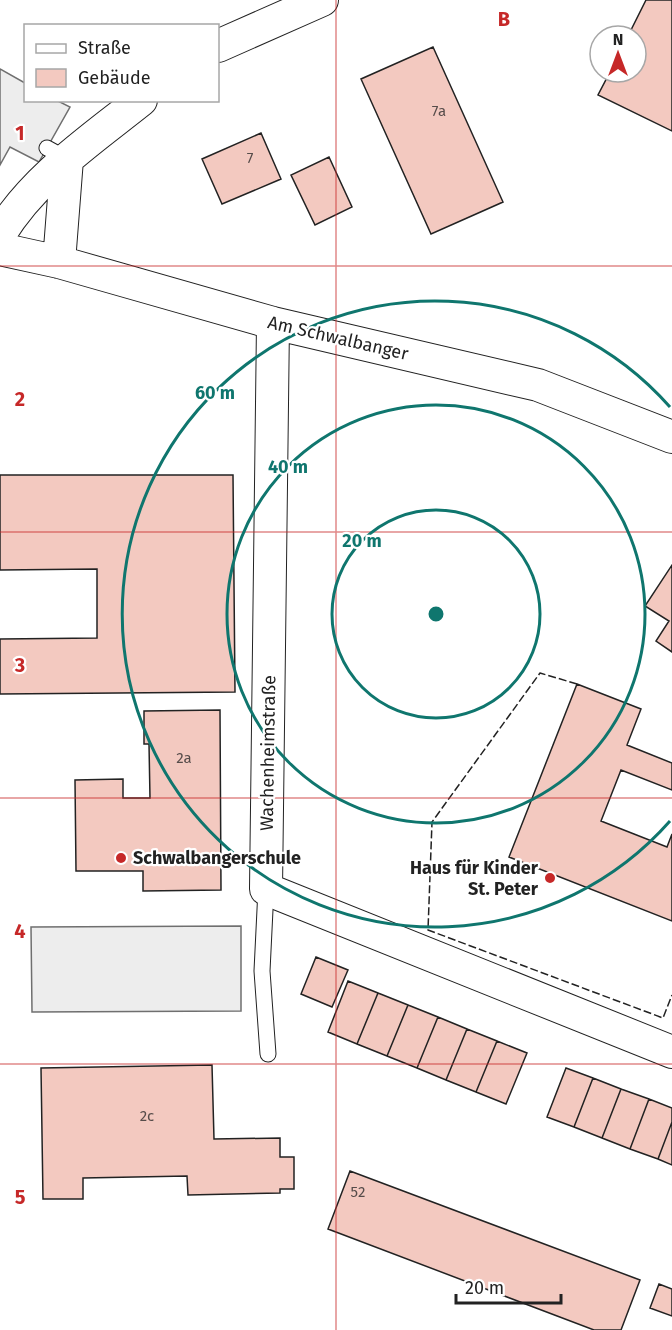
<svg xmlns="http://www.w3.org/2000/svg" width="672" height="1330" viewBox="0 0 672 1330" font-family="'Fira Sans',sans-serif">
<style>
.parking{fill:#ededed;stroke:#6f6f6f;stroke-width:1.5}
.building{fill:#f3c9c0;stroke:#222;stroke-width:1.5}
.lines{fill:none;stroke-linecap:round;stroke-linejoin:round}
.service-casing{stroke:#222;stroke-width:17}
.minor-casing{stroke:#222;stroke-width:34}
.service{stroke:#fff;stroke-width:15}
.minor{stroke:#fff;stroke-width:32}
.fence{stroke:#222;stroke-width:1.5;stroke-dasharray:8 3;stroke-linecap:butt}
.grid{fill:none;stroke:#c62828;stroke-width:1.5;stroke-opacity:0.55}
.ring{fill:none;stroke:#0f766e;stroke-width:3}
.poi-dot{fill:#c62828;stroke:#fff;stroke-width:2}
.labels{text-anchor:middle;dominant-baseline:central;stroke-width:4.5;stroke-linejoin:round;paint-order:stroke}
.number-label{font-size:15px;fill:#564c4a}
.street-label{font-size:18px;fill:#222;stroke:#fff}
.poi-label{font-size:18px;font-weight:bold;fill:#222;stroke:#fff;text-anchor:start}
.grid-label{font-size:20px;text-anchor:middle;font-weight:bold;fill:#c62828;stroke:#fff;stroke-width:4.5;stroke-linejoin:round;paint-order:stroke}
.centre{fill:#0f766e;stroke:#fff;stroke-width:3}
.ring-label{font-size:18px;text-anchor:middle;font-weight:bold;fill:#0f766e;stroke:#fff;stroke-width:4.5;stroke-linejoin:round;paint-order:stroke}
</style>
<rect width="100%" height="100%" fill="#fff"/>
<path class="parking" d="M0 69 25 83 26 100 58 101 70 107 39 162 10 147 0 165Z
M241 926V1011L32 1012 31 927Z"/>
<path class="building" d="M646 0H672V131L598 95 610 72H636V36H628Z
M433 47 503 202 431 234 361 79Z
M261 133 281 179 222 204 202 159Z
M329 157 352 207 315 225 291 175Z
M0 475H233L235 692 0 694V639L97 638V569L0 570Z
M672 565V652L656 641 669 621 645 606Z
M577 684 641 709 627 745 672 763V790L621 770 601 821 667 847 672 834V921L509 857Z
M220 710 221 890 143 891V871H76L75 780 123 779V798H150L149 744H144V711Z
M316 957 348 970 332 1007 301 994Z
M348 981 378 993 357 1044 328 1032Z
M378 993 408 1005 387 1056 357 1044Z
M408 1005 438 1017 417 1068 387 1056Z
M438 1017 467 1029 446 1080 417 1068Z
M467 1029 497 1041 476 1092 446 1080Z
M497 1041 527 1053 506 1104 476 1092Z
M212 1065 214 1139 280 1138V1157H294V1189H280V1193L188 1195 187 1176 83 1178V1199H43L41 1068Z
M566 1068 593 1078 574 1127 547 1117Z
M593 1078 621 1089 602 1138 574 1127Z
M621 1089 649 1099 630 1149 602 1138Z
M649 1099 672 1108V1122L658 1159 630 1149Z
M672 1122V1165L658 1159Z
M350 1171 640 1280 621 1330H594L328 1229Z
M659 1284 672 1289V1316L650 1308Z"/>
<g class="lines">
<defs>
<path id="service" d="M47 148 67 159
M266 889 262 971 268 1054"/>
<path id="minor" d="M218 46 322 0
M0 234C34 178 91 140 141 100
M0 249 59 262 273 323 538 385 672 437
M59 262 67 159
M273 323 266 889 672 1052"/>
</defs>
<use href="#service" class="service-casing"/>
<use href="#minor" class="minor-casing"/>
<use href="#service" class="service"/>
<use href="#minor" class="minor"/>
<path class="fence" d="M577 684 540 673 432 822 428 930 663 1018 672 995"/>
</g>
<path class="grid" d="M336 0V1330M0 266H672M0 532H672M0 798H672M0 1064H672"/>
<g class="ring">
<circle cx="436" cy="614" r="104"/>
<circle cx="436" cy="614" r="209"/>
<path d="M670 821A313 313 0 1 1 670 407"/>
</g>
<g class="poi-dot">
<circle cx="121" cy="858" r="6"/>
<circle cx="550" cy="878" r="6"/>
</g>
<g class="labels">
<g class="number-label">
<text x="439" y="111">7a</text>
<text x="250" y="158">7</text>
<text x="184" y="758">2a</text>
<text x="147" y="1116">2c</text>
<text x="358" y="1192">52</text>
</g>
<g class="street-label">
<text transform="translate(338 338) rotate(13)">Am Schwalbanger</text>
<text transform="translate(268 753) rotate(-89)">Wachenheimstraße</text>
</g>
<g class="poi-label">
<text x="133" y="858">Schwalbangerschule</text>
<text x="538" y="868" text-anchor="end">Haus für Kinder<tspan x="538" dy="21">St. Peter</tspan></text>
</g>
</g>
<g class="grid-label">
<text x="504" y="26">B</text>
<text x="20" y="140">1</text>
<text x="20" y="406">2</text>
<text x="20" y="672">3</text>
<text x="20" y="938">4</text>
<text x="20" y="1204">5</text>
</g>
<circle cx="436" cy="614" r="9" class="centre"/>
<g class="ring-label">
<text x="215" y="399">60 m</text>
<text x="288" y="473">40 m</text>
<text x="362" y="547">20 m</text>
</g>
<rect x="24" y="24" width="195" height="78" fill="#ffffff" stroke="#a7a7a7" stroke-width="1.5"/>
<rect x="36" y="44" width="30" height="9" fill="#ffffff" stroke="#a7a7a7" stroke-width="1.5"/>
<text x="78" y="54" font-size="18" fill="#222222">Straße</text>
<rect x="36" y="69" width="30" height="18" fill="#f3c9c0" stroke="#a7a7a7" stroke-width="1.5"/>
<text x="78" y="84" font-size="18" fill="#222222">Gebäude</text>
<g transform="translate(618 54)"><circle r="28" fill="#ffffff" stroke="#a7a7a7" stroke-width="1.5"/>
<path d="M0-4.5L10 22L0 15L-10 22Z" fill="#c62828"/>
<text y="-9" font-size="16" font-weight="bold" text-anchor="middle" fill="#222222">N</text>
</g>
<path d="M456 1294v9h105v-9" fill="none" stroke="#222222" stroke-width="3"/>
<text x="465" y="1294" font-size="18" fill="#222222" stroke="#ffffff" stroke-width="4.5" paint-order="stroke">20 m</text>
</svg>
